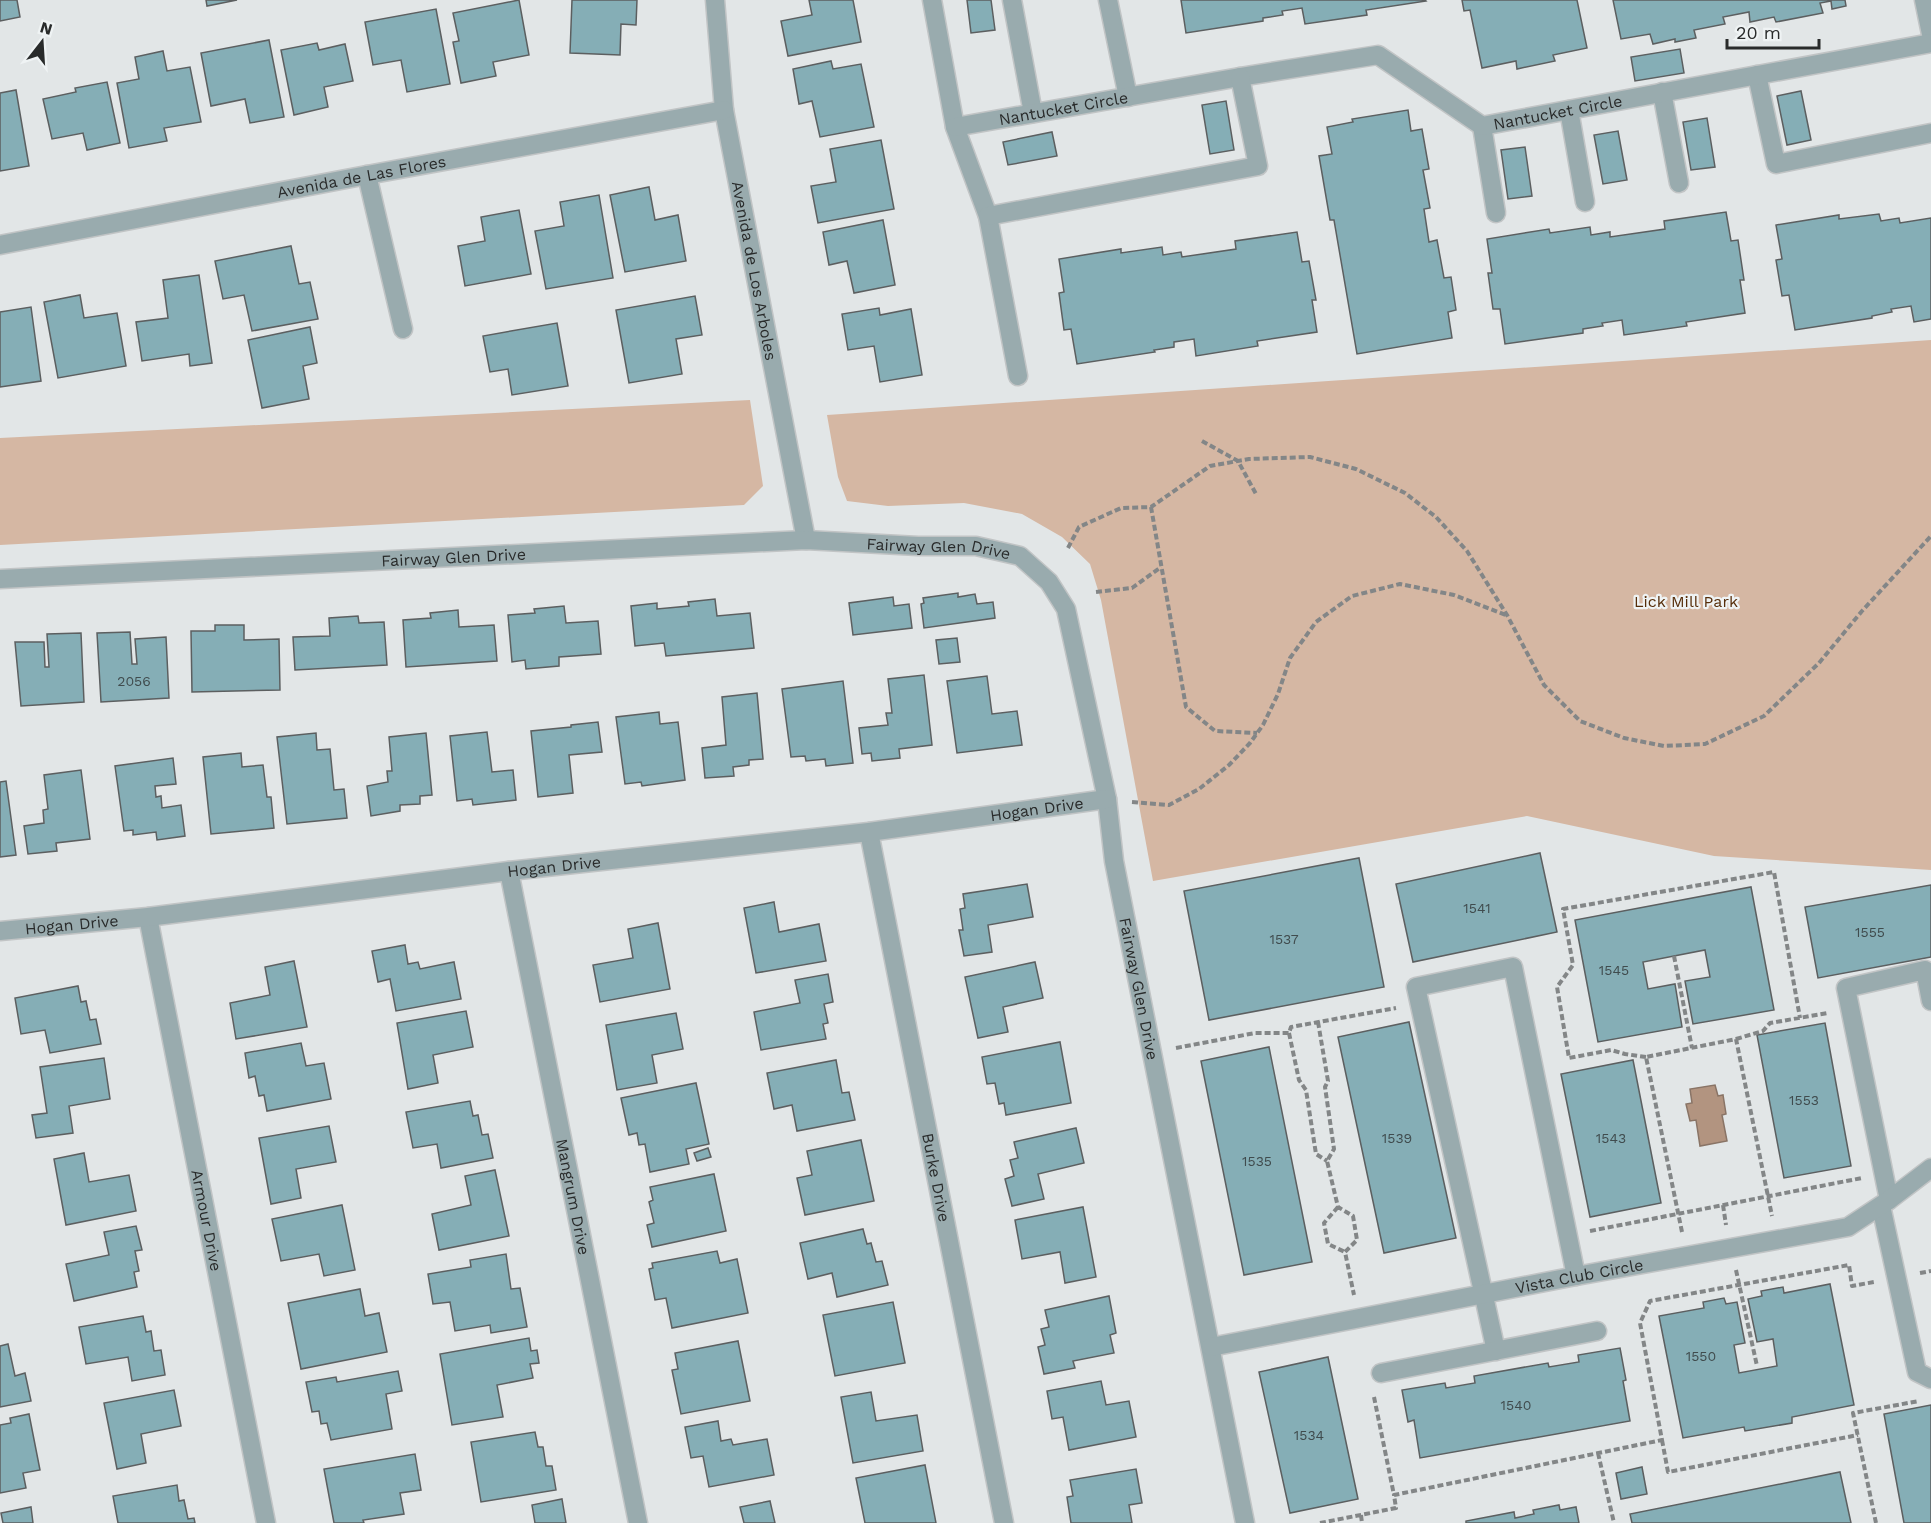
<svg xmlns="http://www.w3.org/2000/svg" width="1931" height="1523" viewBox="0 0 1931 1523" font-family="'Work Sans',sans-serif">
<style>
.park{fill:#d5b7a3}
.water{fill:#b29480;stroke:#897466;stroke-width:1.5}
.building{fill:#85aeb6;stroke:#5c5f60;stroke-width:1.5}
.lines{fill:none;stroke-linecap:round;stroke-linejoin:round}
.service-casing{stroke:#c1c4c5;stroke-width:21}
.minor-casing{stroke:#c1c4c5;stroke-width:21}
.path{stroke:#838687;stroke-width:4;stroke-dasharray:6 3;stroke-linecap:butt}
.service{stroke:#99abae;stroke-width:18}
.minor{stroke:#99abae;stroke-width:18}
.labels{text-anchor:middle;dominant-baseline:central;stroke-width:4.5;stroke-linejoin:round;paint-order:stroke}
.number-label{font-size:14px;fill:#404c4e}
.street-label{font-size:16px;fill:#292b2b;stroke:#eff3f4}
.park-label{font-size:16px;fill:#562d09;stroke:#eff3f4}
</style>
<rect width="100%" height="100%" fill="#e2e6e7"/>
<path class="park" d="M1931 340V870L1714 856 1527 816 1153 881 1101 600 1090 564 1062 537 1022 514 964 503 888 506 847 501 838 477 827 415Z
M750 400 763 486 744 505 0 545V438Z"/>
<path class="water" d="M1715 1085 1718 1096 1723 1095 1726 1114 1722 1115 1727 1141 1700 1146 1696 1120 1690 1121 1686 1104 1692 1103 1690 1089Z"/>
<path class="building" d="M0 0H17L20 17 0 21Z
M206 0H237L207 6Z
M519 0 529 55 493 62 496 76 461 83 453 42 459 41 453 13Z
M572 0H637L636 25 621 24 620 55 570 53Z
M809 0H853L861 42 788 56 781 21 812 15Z
M967 0H991L995 30 971 33Z
M1181 0H1425L1426 1 1366 10 1367 15 1305 24 1302 8 1282 11 1283 15 1263 18V21L1186 33Z
M1462 0H1577L1587 48 1553 55 1555 61 1517 69 1516 61 1482 68 1470 10 1464 11Z
M1613 0H1845L1846 6 1832 9 1831 1 1820 3 1823 13 1776 22 1774 17 1750 22 1749 12 1723 17 1725 24 1694 30 1696 38 1675 42V39L1653 44 1650 34 1621 39Z
M436 9 450 84 407 92 401 60 373 65 365 22Z
M269 40 284 117 250 123 245 99 211 106 201 53Z
M317 43 319 50 345 44 353 81 324 87 328 107 294 115 281 50Z
M1680 49 1684 73 1635 81 1631 57Z
M163 51 167 71 190 67 201 122 164 128 167 141 129 148 117 83 139 79 135 57Z
M831 61 833 69 861 64 874 127 820 137 812 101 799 104 793 69Z
M107 82 120 143 87 150 83 133 52 139 43 99 76 92 75 88Z
M16 90 29 166 0 171V93Z
M1801 91 1811 140 1787 145 1777 96Z
M1226 101 1234 150 1210 154 1202 105Z
M1408 110 1411 131 1422 129 1429 169 1423 170 1430 208 1424 209 1429 242 1437 240 1444 278 1451 277 1456 310 1448 312 1452 338 1357 354 1334 220H1330L1319 156 1332 154 1327 127 1353 122 1352 119Z
M1707 118 1715 167 1691 170 1683 122Z
M1618 131 1627 180 1603 184 1594 135Z
M1052 132 1057 156 1008 165 1003 142Z
M881 140 894 209 818 223 811 186 836 182 830 149Z
M1525 147 1532 196 1508 199 1501 150Z
M649 187 655 220 678 215 686 261 625 272 610 195Z
M599 195 613 278 546 289 535 231 564 226 560 202Z
M519 210 531 274 465 286 458 246 485 241 481 217Z
M1726 212 1731 241 1738 240 1744 280H1740L1745 313 1686 322 1687 326 1624 335 1622 320 1602 323 1603 326 1583 329V333L1505 344 1500 309H1493L1488 273H1492L1487 239 1549 229 1550 233 1590 227 1591 235 1610 232V237L1665 229 1664 221Z
M1879 214 1881 221 1899 218 1900 223 1931 218V319L1914 322 1911 306 1891 309 1892 312 1872 316V318L1795 330 1789 295 1782 296 1776 260 1782 259 1776 225 1839 215V219Z
M883 220 895 285 854 293 847 261 829 265 823 232Z
M1297 232 1302 262 1309 261 1316 300H1312L1317 332 1257 341 1258 346 1196 356 1194 339 1174 342V347L1154 350 1155 352 1077 364 1071 329 1064 330 1059 293 1064 292 1059 259 1121 249V253L1162 247 1163 255 1181 252 1182 257 1236 249 1235 241Z
M291 246 299 284 310 282 318 319 252 331 244 295 223 299 215 261Z
M199 275 212 363 190 366 189 354 142 361 136 322 168 318 163 280Z
M80 295 84 318 117 313 126 366 58 378 44 302Z
M695 296 702 335 676 339 682 374 629 383 616 310Z
M31 307 41 381 0 387V312Z
M879 308 880 315 911 309 922 375 880 382 874 346 848 350 842 314Z
M557 323 568 386 512 395 508 369 490 372 483 336Z
M310 327 317 363 303 366 309 399 262 408 248 340Z
M958 593V597L975 594 977 604 993 602 995 618 924 628 921 604 924 603 923 598Z
M893 597 894 606 909 604 912 628 853 635 849 603Z
M715 599 717 616 750 613 754 648 666 656 664 643 635 646 631 606 657 603V609L689 606 688 602Z
M564 606 566 623 598 621 601 654 559 657V666L526 669 525 660 512 662 508 615 535 613 534 609Z
M458 610 459 627 494 625 497 661 406 667 403 620 431 618 430 613Z
M358 616 359 623 384 622 387 665 295 670 293 637 330 636 329 618Z
M215 625H244V640L279 639 280 690 192 692 191 631H215Z
M130 632 132 664H137L135 639 166 637 169 698 101 702 97 633Z
M81 633 84 702 21 706 15 642H44L45 667H49L47 634Z
M957 638 960 662 939 664 936 640Z
M924 675 932 745 899 749 900 758 872 761 871 753 862 754 859 728 888 725 886 713H892L888 679Z
M987 676 992 714 1017 711 1022 745 957 753 947 681Z
M843 681 853 763 826 766 825 759 806 761 805 756 791 757 782 689Z
M757 693 763 759 749 760V765L733 767 734 776 705 778 702 748 726 745 722 697Z
M659 712 660 724 678 722 685 780 642 786 641 782 625 784 616 717Z
M598 722 602 752 569 755 573 793 538 797 531 731 571 727V725Z
M487 732 492 772 513 770 516 800 473 805 472 799 457 801 450 736Z
M316 733 317 750 330 749 334 790 344 789 347 818 287 824 277 737Z
M426 733 432 795 420 796V804L400 805V811L371 816 367 786 388 782 387 771H392L389 737Z
M241 753 242 767 263 765 267 797H271L274 828 211 834 203 757Z
M173 758 176 784 155 786 156 797 161 796 162 808 181 805 185 836 157 840 156 832 133 835V830L124 831 115 766Z
M81 770 90 839 56 843 57 851 28 854 24 826 44 823 43 810 48 809 44 775Z
M6 781 16 855 0 857V782Z
M1540 853 1557 932 1413 962 1396 884Z
M1359 858 1384 987 1209 1020 1184 891Z
M1027 884 1033 917 988 925 992 952 964 956 959 930H963L960 909 965 908 963 894Z
M1931 885V957L1818 978 1805 907Z
M1751 887 1774 1010 1693 1024 1685 981 1710 977 1705 950 1643 962 1648 989 1675 984 1682 1027 1598 1042 1575 920Z
M774 902 779 932 819 924 826 961 756 973 744 908Z
M658 923 670 989 600 1002 593 965 633 958 628 929Z
M405 945 408 964 418 962 420 969 454 962 461 999 396 1011 390 979 378 982 372 951Z
M294 961 307 1027 236 1039 230 1003 270 995 265 967Z
M1035 962 1043 998 1003 1007 1008 1032 978 1038 965 977Z
M828 974 833 1002 824 1004 828 1023 823 1024 826 1039 761 1050 754 1012 800 1003 795 980Z
M78 986 81 1002 86 1001 90 1020 96 1019 101 1044 50 1053 45 1030 21 1034 15 998Z
M466 1011 473 1047 433 1055 438 1083 408 1089 397 1023Z
M676 1013 683 1049 652 1055 657 1083 617 1090 606 1025Z
M1409 1022 1456 1238 1384 1253 1338 1037Z
M1825 1023 1851 1166 1784 1178 1757 1035Z
M1060 1042 1071 1103 1006 1115 1004 1103 999 1104 995 1083 987 1084 982 1057Z
M301 1043 306 1066 324 1063 331 1099 267 1111 264 1095 259 1096 255 1076 249 1078 245 1053Z
M1269 1047 1312 1262 1244 1275 1201 1061Z
M104 1058 110 1099 69 1106 73 1133 36 1138 32 1115 47 1113 40 1067Z
M836 1060 842 1093 849 1092 855 1120 797 1131 792 1105 774 1109 767 1073Z
M1633 1060 1661 1203 1590 1217 1561 1074Z
M696 1083 709 1144 686 1149 689 1164 650 1172 645 1144 639 1145 637 1133 629 1135 621 1098Z
M470 1101 473 1116 478 1115 482 1135 488 1134 493 1158 441 1168 437 1144 413 1148 406 1112Z
M329 1126 336 1162 296 1169 301 1198 271 1204 259 1138Z
M1076 1128 1084 1163 1038 1174 1044 1199 1012 1206 1005 1179 1014 1176 1010 1160 1018 1158 1014 1142Z
M861 1140 874 1201 805 1215 797 1178 812 1175 807 1151Z
M708 1148 711 1157 697 1161 694 1153Z
M84 1153 89 1182 129 1175 136 1211 66 1225 54 1159Z
M495 1170 509 1236 439 1250 432 1214 471 1205 465 1176Z
M714 1174 726 1231 652 1247 647 1225 654 1223 649 1202 653 1200 650 1187Z
M342 1205 355 1270 324 1276 319 1254 281 1261 272 1219Z
M1083 1207 1096 1277 1065 1283 1060 1252 1022 1259 1015 1220Z
M136 1226 142 1250 135 1251 139 1271 134 1272 137 1287 74 1301 66 1264 109 1255 104 1232Z
M863 1229 867 1244 871 1243 876 1262 882 1261 888 1285 837 1297 832 1273 808 1279 800 1243Z
M717 1251 720 1263 737 1259 748 1313 672 1328 666 1298 655 1300 649 1269 653 1268 652 1263Z
M506 1254 511 1289 520 1288 527 1327 491 1333 490 1325 455 1331 450 1302 433 1304 428 1274 471 1267 470 1260Z
M1830 1284 1854 1405 1792 1417V1423L1745 1431 1744 1427 1683 1438 1659 1316 1704 1308 1703 1302 1724 1298 1726 1304 1737 1302 1745 1343 1734 1345 1739 1373 1777 1366 1773 1339 1757 1342 1748 1299 1762 1296 1761 1291 1783 1287 1784 1293Z
M360 1289 365 1316 379 1313 387 1352 301 1369 288 1303Z
M1109 1296 1116 1333 1110 1335 1114 1353 1073 1361 1075 1368 1044 1374 1038 1347 1045 1345 1041 1329 1049 1327 1045 1310Z
M893 1302 905 1363 835 1376 823 1315Z
M143 1316 146 1332 151 1331 154 1351 161 1350 165 1375 132 1381 128 1357 86 1364 79 1327Z
M529 1338 531 1351 537 1350 539 1363 530 1364 533 1378 497 1385 503 1417 452 1425 440 1354Z
M738 1341 750 1401 681 1414 672 1370 678 1369 675 1353Z
M8 1344 15 1376 25 1373 31 1401 0 1407V1346Z
M1620 1348 1626 1380 1623 1381 1630 1421 1420 1458 1414 1420 1408 1422 1402 1390 1445 1383 1446 1388 1475 1383 1474 1376 1548 1363 1549 1367 1579 1362 1578 1355Z
M1328 1357 1358 1499 1290 1513 1259 1372Z
M398 1371 402 1391 386 1394 392 1429 331 1440 327 1423 321 1424 319 1411 312 1412 306 1382 336 1377 337 1382Z
M1101 1381 1106 1405 1129 1401 1136 1437 1069 1450 1063 1417 1052 1419 1047 1391Z
M174 1390 181 1426 141 1434 146 1463 117 1469 104 1403Z
M871 1392 876 1421 917 1415 923 1451 853 1463 841 1397Z
M1931 1405V1523H1904L1884 1414Z
M29 1414 40 1470 23 1473 26 1488 0 1493V1425L11 1423 10 1418Z
M718 1421 721 1441 731 1439 733 1445 767 1439 774 1475 709 1487 703 1456 691 1458 685 1427Z
M535 1432 538 1447H543L546 1466H552L556 1490 481 1502 471 1442Z
M415 1454 421 1490 400 1493 404 1514 363 1520 364 1523H334L324 1469Z
M925 1465 936 1523H865L856 1478Z
M1642 1467 1647 1494 1621 1499 1616 1473Z
M1136 1469 1142 1503 1129 1505 1132 1523H1071L1067 1497 1073 1496 1070 1480Z
M1840 1472 1851 1523H1632L1630 1514Z
M177 1485 179 1501 184 1500 188 1519 194 1518 195 1523H118L113 1496Z
M562 1499 566 1523H535L532 1505Z
M770 1501 775 1523H744L740 1507Z
M1559 1505 1560 1510 1576 1507 1579 1523H1466V1521L1514 1512 1515 1518 1534 1514 1533 1510Z
M31 1507 33 1523H3L1 1513Z"/>
<g class="lines">
<defs>
<g id="service">
<path d="M932 0 955 127 988 216 1018 376"/>
<path d="M1012 0 1033 113"/>
<path d="M1108 0 1128 97"/>
<path d="M1924 0 1931 34"/>
<path d="M1757 75 1776 164 1931 133"/>
<path d="M1662 92 1679 183"/>
<path d="M1569 110 1585 202"/>
<path d="M1482 126 1496 213"/>
<path id="s1" d="M955 127 1240 77 1378 55 1482 126 1931 43"/>
<path d="M988 216 1258 166 1240 77"/>
<path d="M1889 1200 1846 988 1925 970 1931 1001"/>
<path d="M1881 1206 1917 1372 1931 1379"/>
<path d="M1496 1351 1416 987 1513 967 1576 1276"/>
<path d="M1381 1373 1597 1331"/>
</g>
<g id="minor">
<path id="s2" d="M715 0 724 110 806 540"/>
<path d="M367 175 403 329"/>
<path id="s3" d="M0 245 367 175 724 110"/>
<path id="s4" d="M0 579 806 540 918 546H976L1020 556 1049 582 1066 609 1107 799 1114 861 1245 1523"/>
<path id="s5" d="M869 832 1004 1523"/>
<path id="s6" d="M509 871 638 1523"/>
<path id="s7" d="M148 917 266 1523"/>
<path id="s8" d="M0 931 148 917 509 871 869 832 1107 799"/>
<path id="s9" d="M1211 1347 1576 1276 1848 1227 1889 1200 1931 1168"/>
</g>
</defs>
<use href="#service" class="service-casing"/>
<use href="#minor" class="minor-casing"/>
<path class="path" d="M1202 441 1238 461 1256 494
M1151 507 1186 707 1215 731 1257 733
M1068 548 1079 527 1121 508 1151 507 1210 466 1249 459 1310 457 1356 469 1405 493 1436 517 1467 551 1507 615 1544 685 1580 721 1624 738 1664 746 1705 744 1764 716 1819 663 1862 611 1931 536
M1096 592 1132 588 1161 567
M1132 802 1169 805 1199 789 1229 765 1250 743 1263 725 1278 694 1290 658 1316 622 1352 596 1400 584 1454 595 1506 615
M1674 956 1692 1048
M1318 1022 1328 1081 1325 1087 1334 1149 1327 1161 1338 1207 1353 1216 1357 1240 1345 1252 1354 1295
M1289 1033 1299 1080 1306 1090 1316 1154 1327 1161
M1736 1039 1763 1031 1770 1023 1828 1013
M1176 1048 1255 1033H1289L1291 1027 1396 1008
M1646 1057 1625 1054 1611 1050 1569 1058 1557 987 1573 965 1563 909 1774 872 1800 1018
M1723 1205 1726 1225
M1338 1207 1324 1223 1328 1244 1345 1252
M1590 1231 1862 1178
M1682 1232 1646 1057 1736 1039 1772 1216
M1736 1270 1757 1366
M1920 1273 1931 1271
M1374 1397 1394 1495
M1662 1440 1668 1472 1858 1435
M1598 1453 1614 1523
M1361 1515 1362 1523
M1320 1523 1396 1508 1394 1495 1662 1440 1640 1323 1650 1301 1849 1265 1852 1286 1874 1282
M1876 1523 1853 1413 1919 1401"/>
<use href="#service" class="service"/>
<use href="#minor" class="minor"/>
</g>
<g class="labels">
<g class="number-label">
<text x="134" y="681">2056</text>
<text x="1477" y="908">1541</text>
<text x="1870" y="932">1555</text>
<text x="1284" y="939">1537</text>
<text x="1614" y="970">1545</text>
<text x="1804" y="1100">1553</text>
<text x="1397" y="1138">1539</text>
<text x="1611" y="1138">1543</text>
<text x="1257" y="1161">1535</text>
<text x="1701" y="1356">1550</text>
<text x="1516" y="1405">1540</text>
<text x="1309" y="1435">1534</text>
</g>
<g class="street-label">
<text stroke="none"><textPath href="#s1" startOffset="110">Nantucket Circle</textPath></text>
<text stroke="none"><textPath href="#s1" startOffset="632">Nantucket Circle</textPath></text>
<text stroke="none"><textPath href="#s3" startOffset="368">Avenida de Las Flores</textPath></text>
<text stroke="none"><textPath href="#s2" startOffset="274">Avenida de Los Arboles</textPath></text>
<text stroke="none"><textPath href="#s4" startOffset="940">Fairway Glen Drive</textPath></text>
<text stroke="none"><textPath href="#s4" startOffset="454">Fairway Glen Drive</textPath></text>
<text stroke="none"><textPath href="#s8" startOffset="1044">Hogan Drive</textPath></text>
<text stroke="none"><textPath href="#s8" startOffset="558">Hogan Drive</textPath></text>
<text stroke="none"><textPath href="#s8" startOffset="72">Hogan Drive</textPath></text>
<text stroke="none"><textPath href="#s4" startOffset="1480">Fairway Glen Drive</textPath></text>
<text stroke="none"><textPath href="#s5" startOffset="352">Burke Drive</textPath></text>
<text stroke="none"><textPath href="#s6" startOffset="332">Mangrum Drive</textPath></text>
<text stroke="none"><textPath href="#s7" startOffset="309">Armour Drive</textPath></text>
<text stroke="none"><textPath href="#s9" startOffset="375">Vista Club Circle</textPath></text>
</g>
<g class="park-label">
<text x="1686" y="601">Lick Mill Park</text>
</g>
</g>
<g transform="translate(42 42) rotate(17)" stroke="#eff3f4" stroke-width="4.5" paint-order="stroke">
<path d="M0-4.5L10 22L0 15L-10 22Z" fill="#292b2b"/>
<text y="-9" font-size="16" font-weight="bold" text-anchor="middle" fill="#292b2b">N</text>
</g>
<path d="M1727 39v9h92v-9" fill="none" stroke="#292b2b" stroke-width="3"/>
<text x="1736" y="39" font-size="18" fill="#292b2b" stroke="#eff3f4" stroke-width="4.5" paint-order="stroke">20 m</text>
</svg>
